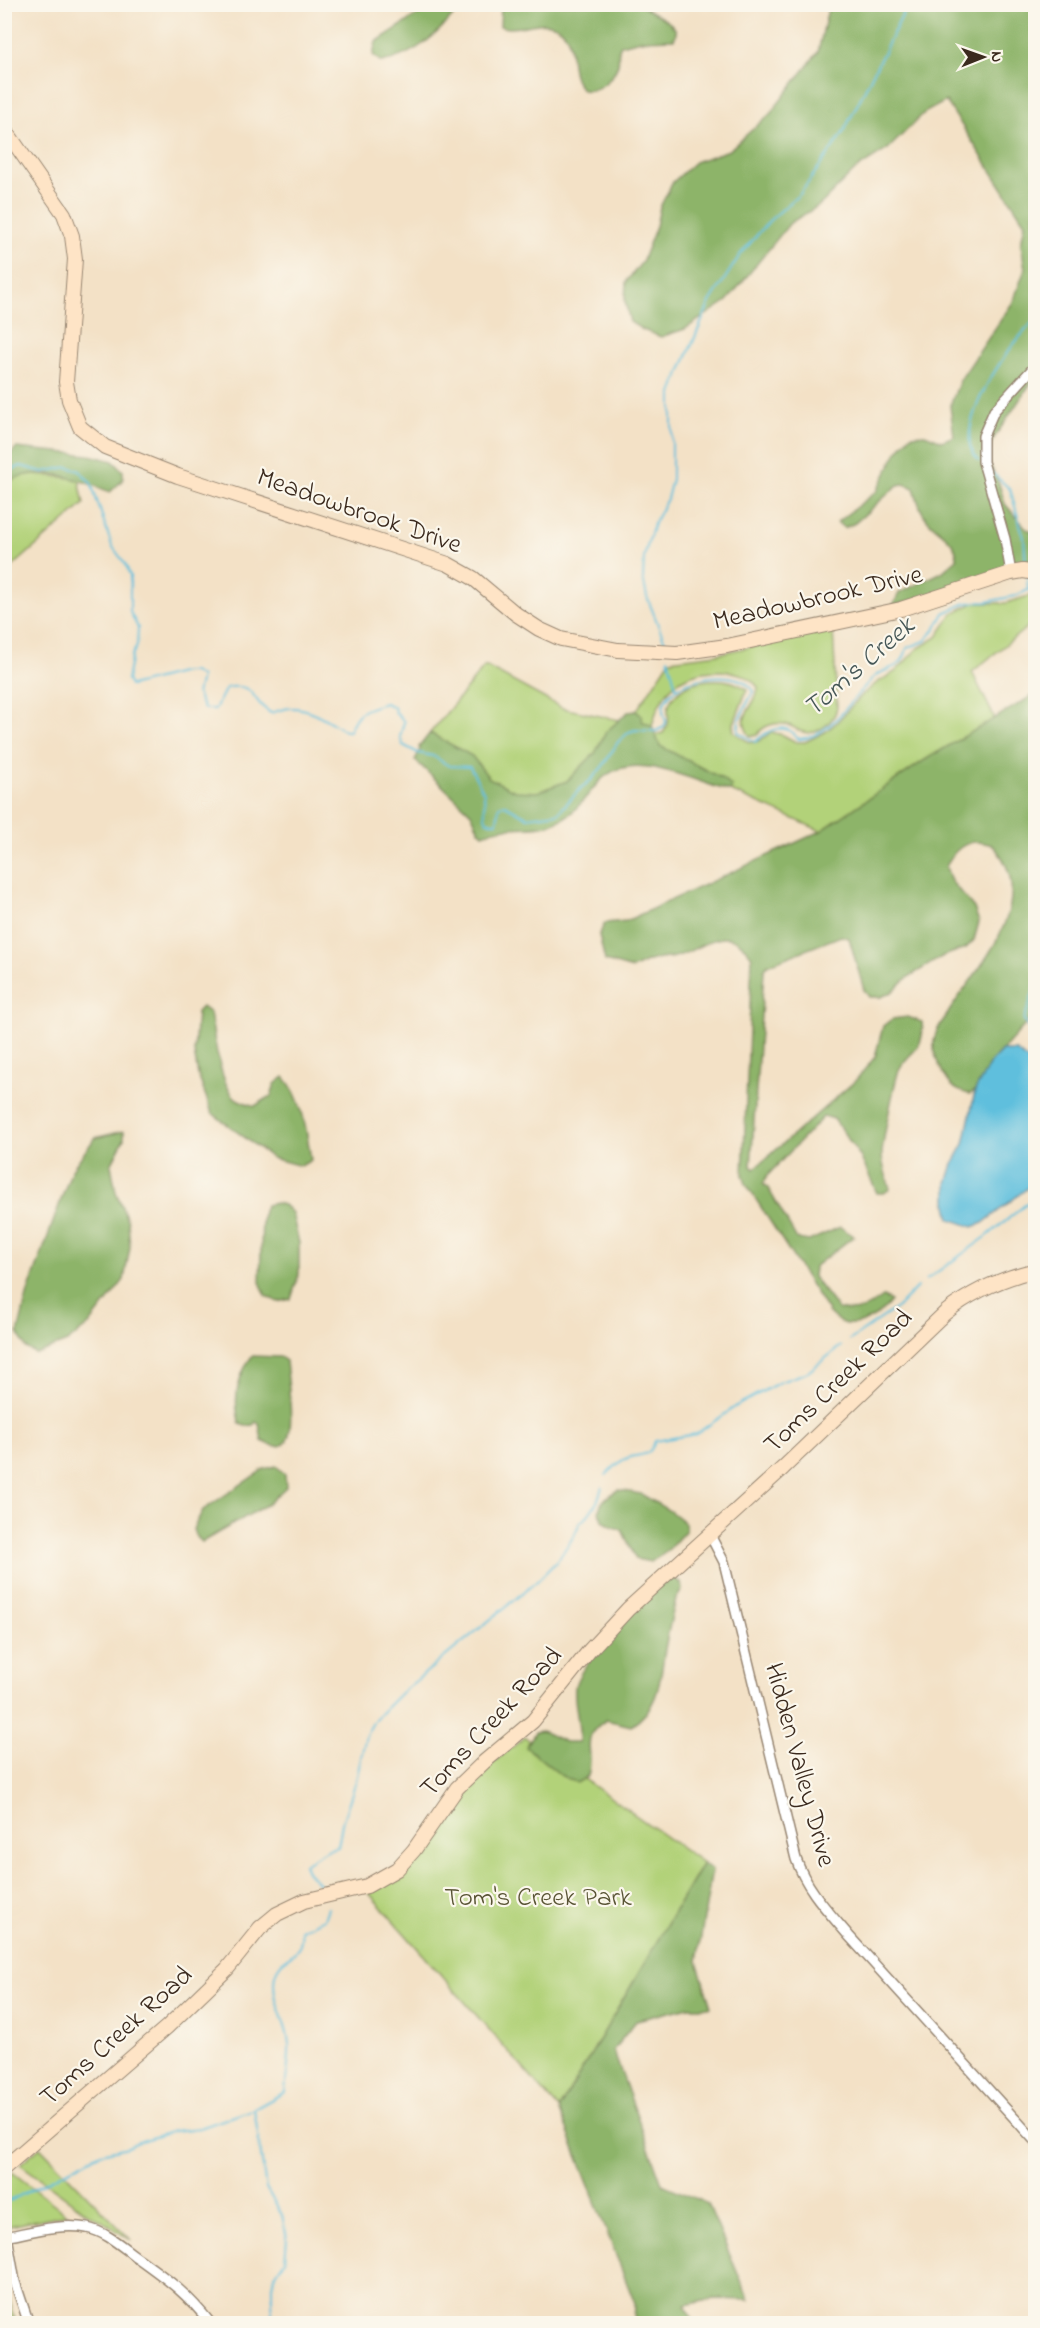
<svg xmlns="http://www.w3.org/2000/svg" width="1040" height="2328" viewBox="0 0 1040 2328" font-family="'Indie Flower',sans-serif">
<style>
.green{fill:#b2d279;stroke:#767e4c;stroke-width:1.5}
.forest{fill:#8db469;stroke:#646f44;stroke-width:1.5}
.water{fill:#5fbfdd;stroke:#4d747e;stroke-width:1.5}
.lines{fill:none;stroke-linecap:round;stroke-linejoin:round}
.stream{stroke:#5fbfdd;stroke-width:2}
.street-casing{stroke:#978672;stroke-width:12}
.secondary-casing{stroke:#978672;stroke-width:16}
.street{stroke:#fff;stroke-width:9}
.secondary{stroke:#fee4c6;stroke-width:14}
.labels{text-anchor:middle;dominant-baseline:central;stroke-width:4.5;stroke-linejoin:round;paint-order:stroke}
.street-label{font-size:27px;fill:#3b2a1e;stroke:#fbf7ec}
.park-label{font-size:27px;fill:#595435;stroke:#fbf7ec}
.water-label{font-size:28px;font-style:italic;fill:#465757;stroke:#fbf7ec}
</style>
<rect width="100%" height="100%" fill="#fbf7ec"/>
<filter id="ink" filterUnits="userSpaceOnUse"><feTurbulence type="fractalNoise" baseFrequency=".0167" numOctaves="2"/><feDisplacementMap in="SourceGraphic" scale="12" xChannelSelector="R" yChannelSelector="G"/><feConvolveMatrix kernelMatrix="1 2 1 2 8 2 1 2 1" color-interpolation-filters="sRGB"/></filter>
<filter id="wash" filterUnits="userSpaceOnUse"><feTurbulence type="fractalNoise" baseFrequency=".008" numOctaves="4" result="noise"/><feDisplacementMap in="SourceGraphic" scale="24" xChannelSelector="R" yChannelSelector="G"/><feGaussianBlur stdDeviation="1.35" result="paint"/><feColorMatrix in="noise" values="0 0 0 0 0 0 0 0 0 0 0 0 0 0 0 0 0 1.4 0 .05"/><feComposite in="paint" operator="in"/></filter>
<g filter="url(#wash)">
<rect width="100%" height="100%" fill="#f3e1c6"/>
<path class="green" d="M34 474 79 479 84 504 5 573V484L14 477Z
M1032 595 1035 596V621L972 672 995 719 925 760 821 831 644 753 654 735 663 733C674 718 664 714 670 702 684 677 724 674 747 689L733 726 734 732C752 745 754 747 771 732L783 735 796 742H805L825 732 836 723 863 694 878 682 895 672 917 649 937 637 953 613 974 603H1006Z
M833 629 837 706C836 720 819 736 803 732 799 731 795 728 791 726 778 721 764 724 757 735L750 736C734 713 757 709 758 687 748 675 738 672 721 671 683 670 661 688 652 726H634L563 796 497 795 430 733 485 666 562 708 629 722 670 660 717 654Z
M525 1737 703 1863 559 2109 368 1892C419 1876 433 1826 465 1789 482 1769 505 1754 525 1737Z
M40 2147 132 2241 102 2221 90 2215 20 2164Z
M12 2172 67 2214 5 2227V2179Z
M4 2282 15 2319V2323H5Z"/>
<path class="forest" d="M428 4 462 5C441 31 417 56 381 62L373 55 376 42 419 14Z
M640 4C649 14 685 23 674 39L641 40 621 45C616 52 620 56 618 64 614 79 598 93 582 90 580 86 576 82 575 78 568 62 576 35 556 26 539 18 517 33 500 26L501 5Z
M829 5H1035V377L992 441 988 460 999 484 1005 504 1027 529 1035 533V556C1024 570 917 598 893 606L899 593 942 572 957 559C957 537 934 532 924 515 919 508 917 497 914 488L904 484 898 485 855 523 844 528 837 522 877 491 897 452 911 435 925 434 942 441 954 436 950 406 960 380 1013 302 1025 269 1021 244 1025 223 946 101 924 113 888 149 855 170 820 205 790 223 727 301 685 329 661 337 643 330 630 322 625 301 626 282 642 262 656 226 660 207 673 182 695 162 729 150 770 114 818 52Z
M16 448 89 455 113 461 123 471V480L110 492C79 479 35 462 5 484V460Z
M1035 694V1014L989 1065 975 1091 970 1094C955 1091 950 1086 943 1073 938 1063 933 1054 934 1043 934 1031 944 1020 950 1010 979 965 1040 904 996 849 992 844 989 844 984 843 966 838 952 852 946 867L951 881 974 908 979 922 974 940 966 948 943 956 907 978 892 992 881 997H869L864 990 849 938 841 936 767 965 764 971 751 1166 754 1169 855 1081 875 1057 883 1026 892 1019 908 1017 922 1022C926 1051 908 1051 899 1070 895 1081 881 1147 882 1157 883 1167 887 1178 890 1189L884 1193H877L860 1156 834 1119 824 1116 767 1176 763 1184 768 1188 797 1239 809 1241 840 1227 854 1236 814 1267 813 1277 838 1309C858 1314 867 1309 883 1297L891 1301C881 1315 858 1330 840 1322 836 1320 832 1316 829 1313L746 1184 743 1175 752 957C728 920 708 946 678 956 669 959 658 958 649 961 644 963 638 966 632 969L605 961 599 935 605 923 626 921 821 831 925 760Z
M636 711 641 715 642 721 652 726 660 746 721 778 732 787 730 791C692 782 632 746 599 782 582 800 574 818 547 825 526 830 504 824 483 834L479 830 471 813 415 760 420 750 419 747 430 733 472 756 489 778 515 791 537 792 567 781 595 753 606 732 628 712Z
M202 1007 210 1013C214 1033 219 1086 237 1099 242 1102 249 1104 255 1106L271 1096 275 1084 284 1077C303 1097 307 1134 311 1160L301 1166 272 1158 212 1113 198 1075 194 1052 197 1012Z
M124 1131V1139L111 1165 116 1192 128 1222 130 1247 124 1280 89 1325 67 1342 36 1354 26 1348 18 1333 28 1292 72 1169 95 1138Z
M276 1203 284 1205 292 1213 299 1243V1274L291 1299 278 1302 266 1296 260 1282 262 1218 266 1205Z
M252 1356 280 1357 286 1361C287 1377 297 1434 284 1444 278 1449 268 1444 262 1441L259 1424 256 1422 253 1425 245 1426 240 1424C232 1400 238 1375 252 1356Z
M276 1466 285 1474 286 1487 268 1504 202 1542 195 1535 193 1529 203 1510 264 1469Z
M618 1490 641 1494 670 1511 685 1523 686 1530 669 1549 651 1562 636 1559 622 1530C593 1521 592 1504 618 1490Z
M673 1578 681 1583 682 1590 676 1599C672 1615 668 1632 665 1649 660 1679 660 1708 631 1726L606 1720C577 1739 596 1749 588 1776L577 1783 562 1776 526 1747 535 1732 542 1731 565 1742H579C581 1725 573 1704 575 1687 578 1666 639 1601 657 1587 662 1584 668 1581 673 1578Z
M703 1863 712 1870 697 1961 711 2007H689L637 2020 613 2050 662 2184 708 2204 749 2300 714 2299 685 2305 694 2323H634L635 2304 559 2109Z"/>
<path class="water" d="M1002 1051H1016L1035 1066V1182L983 1223 973 1227 950 1219 947 1205V1183L953 1164 964 1144 975 1091 989 1065Z"/>
<g class="lines">
<path class="stream" d="M979 461C976 457 971 452 970 445 965 406 1009 346 1036 319
M988 469 1010 489 1024 538 1026 566
M4 473 21 466 43 472 68 467 80 471 91 483 112 546 126 565 130 576V612L138 628 137 646 132 655 127 680 130 686 185 672H193L201 677 197 694 204 709H215L226 688C257 681 251 703 271 713 277 711 284 708 291 708 310 707 330 722 345 731H349C358 709 364 710 385 703L394 707 395 712 404 722 400 737 403 745 418 753 433 756 449 766 470 767 484 793 485 816 487 822H497L499 806 505 805 527 817 558 813 581 788 591 780 603 766 618 742 629 732 635 730 656 731 664 727 666 721C645 682 740 660 753 692L739 719 738 732 755 742C764 734 775 725 788 730 792 731 795 737 799 739 832 737 852 697 874 677 889 665 902 671 907 648L925 641 936 628 944 613 966 603 986 602 1015 596 1028 590H1036
M1027 577 1028 590
M667 647 647 597 643 578 644 557 654 523 667 499 672 479V394L676 382 710 302 740 255 769 221 800 194 843 133 908 4
M668 658 676 687
M1036 985 1024 1020 1036 1042
M926 1280 986 1237 1036 1196
M850 1340 898 1307 917 1287
M606 1475C612 1470 618 1462 625 1459 640 1452 649 1460 655 1441L696 1434 738 1405 780 1382 808 1372 841 1346
M321 1886 307 1871 304 1864 329 1849 338 1847 342 1823 356 1781 366 1735 375 1719 401 1693 536 1582 557 1561 574 1536 580 1522 586 1518 597 1502 602 1487
M254 2109 266 2188 282 2215 287 2238 285 2260 274 2277 272 2286V2324
M4 2204 101 2153 128 2147 138 2142 174 2131 200 2128 254 2109 285 2092C286 2076 290 2059 289 2044 287 2021 270 1999 275 1975 280 1953 305 1959 301 1930L324 1919 328 1908"/>
</g>
</g>
<g filter="url(#ink)">
<g class="lines">
<defs>
<path id="street" d="M1011 573 1005 539 983 462V436L994 411 1036 365
M710 1535 724 1562 796 1859C807 1890 828 1911 849 1936L1036 2142
M7 2236 15 2282 29 2324
M4 2237C31 2232 60 2223 87 2228 106 2232 120 2245 135 2256 167 2279 186 2292 211 2324"/>
<path id="secondary" d="M4 128 64 214 72 236 75 259 66 382 69 400 80 427 105 447 178 476 448 564 473 578 516 614 539 629 561 639 618 650 677 653 727 646 901 609 1011 573 1023 571 1036 573
M4 2168 167 2027 227 1969 260 1928 277 1914 304 1901 367 1886 397 1869 414 1850 457 1788 484 1762 533 1721 589 1651 628 1609 783 1468 945 1313C972 1291 1003 1278 1036 1270"/>
</defs>
<use href="#street" class="street-casing"/>
<use href="#secondary" class="secondary-casing"/>
<use href="#street" class="street"/>
<use href="#secondary" class="secondary"/>
</g>
</g>
<g class="labels">
<g class="street-label">
<text transform="translate(359 512) rotate(19)">Meadowbrook Drive</text>
<text transform="translate(818 599) rotate(-13)">Meadowbrook Drive</text>
<text transform="translate(839 1382) rotate(-44)">Toms Creek Road</text>
<text transform="translate(492 1723) rotate(-47)">Toms Creek Road</text>
<text transform="translate(799 1765) rotate(75)">Hidden Valley Drive</text>
<text transform="translate(117 2037) rotate(-42)">Toms Creek Road</text>
</g>
<g class="park-label">
<text x="538" y="1898">Tom's Creek Park</text>
</g>
<g class="water-label">
<text transform="translate(860 668) rotate(-41)">Tom's Creek</text>
</g>
</g>
<rect width="1040" height="2328" fill="none" stroke="#fbf7ec" stroke-width="24"/>
<g transform="translate(983 57) rotate(89)" stroke="#fbf7ec" stroke-width="4.5" paint-order="stroke">
<path d="M0-4.5L10 22L0 15L-10 22Z" fill="#3b2a1e"/>
<text y="-9" font-size="16" font-weight="bold" text-anchor="middle" fill="#3b2a1e">N</text>
</g>
</svg>
